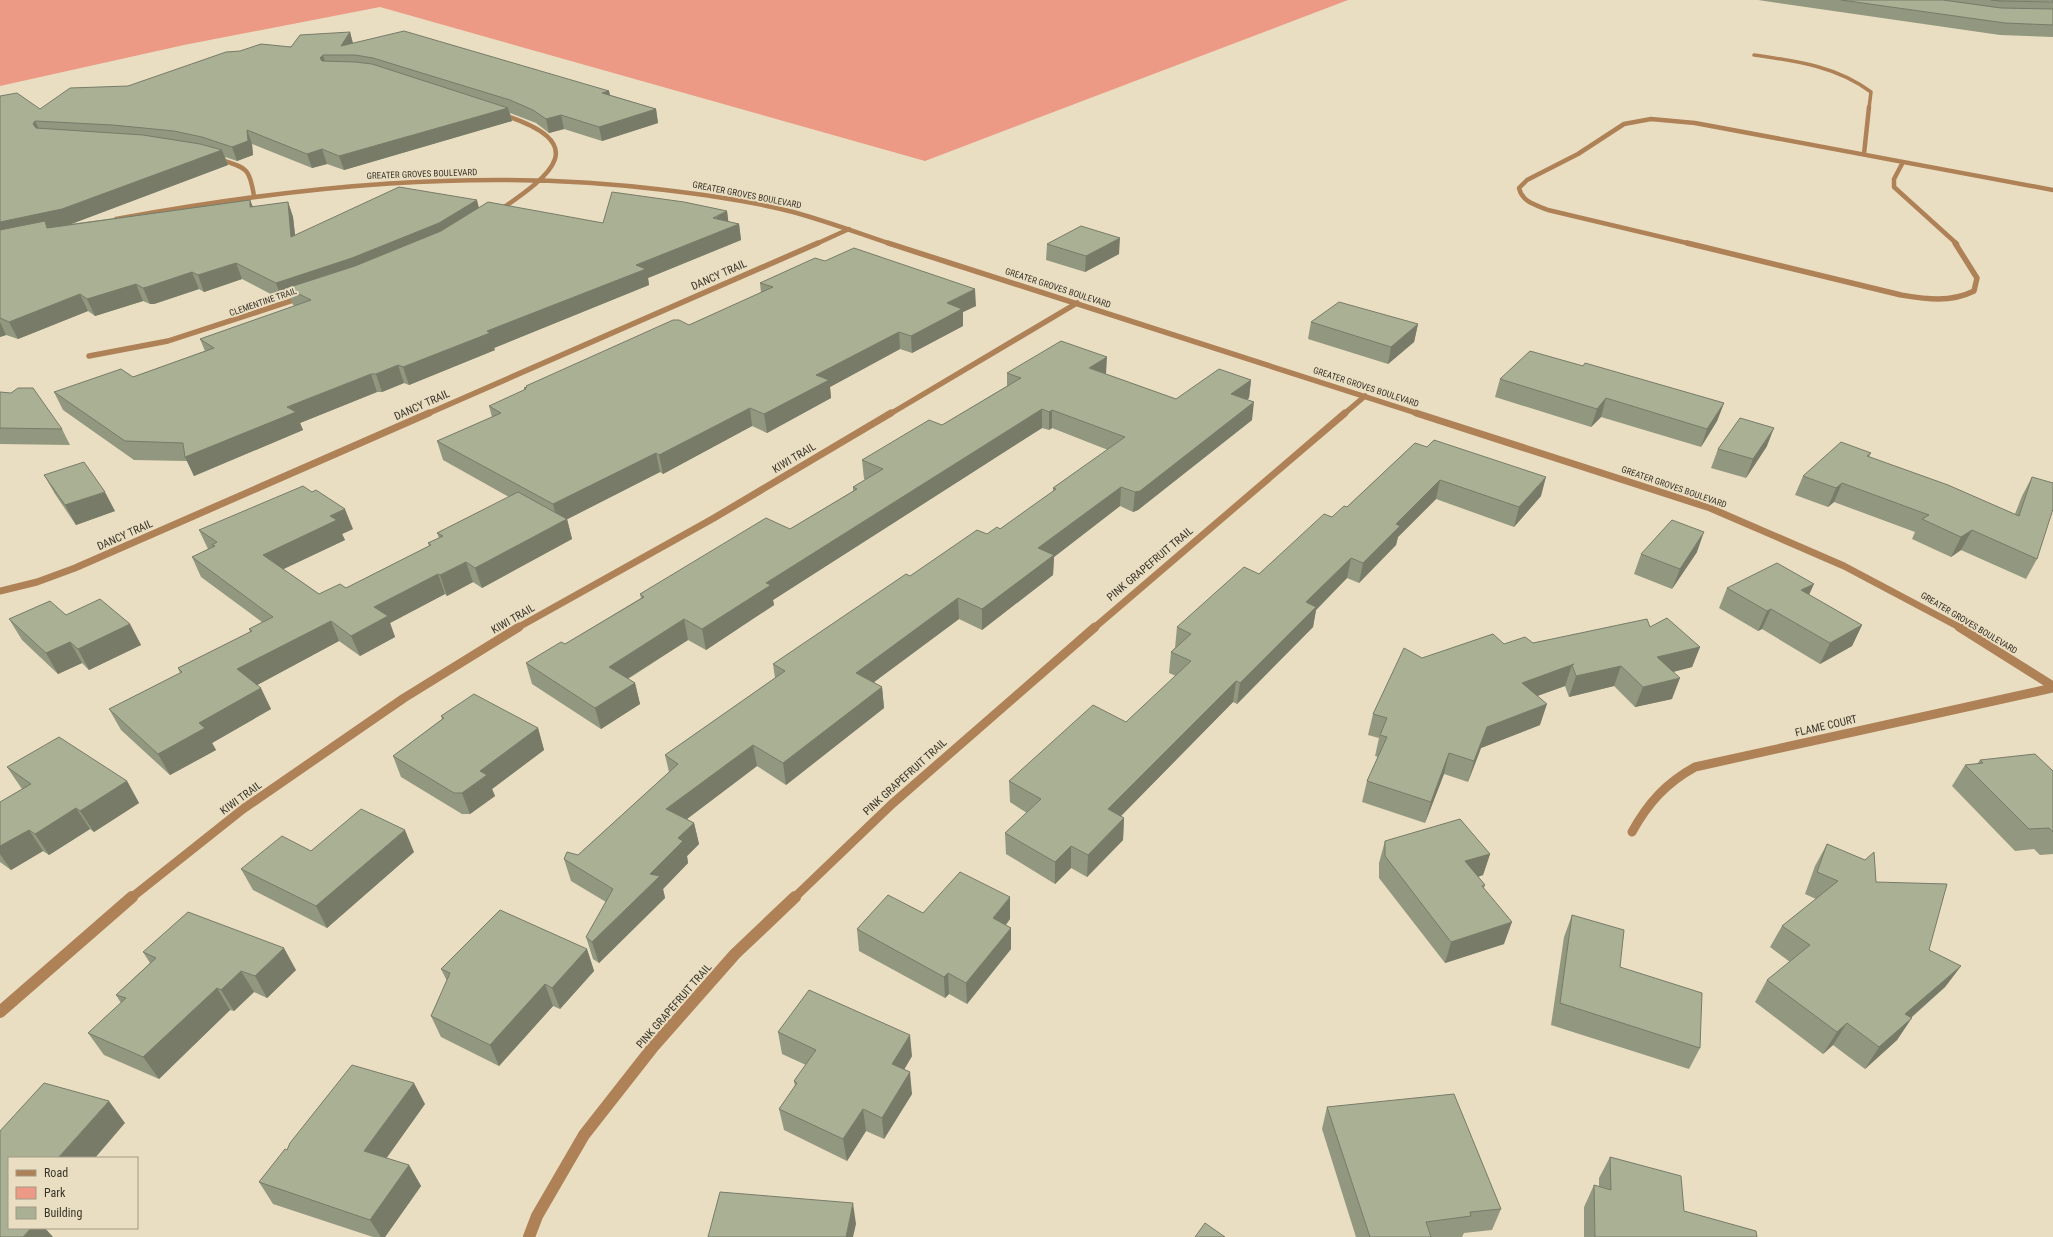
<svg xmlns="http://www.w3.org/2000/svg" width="2053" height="1237" viewBox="0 0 2053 1237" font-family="'Roboto Condensed',sans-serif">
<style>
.green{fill:#ec9a85}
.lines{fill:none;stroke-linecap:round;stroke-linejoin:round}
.service-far2{stroke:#af8157;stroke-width:3.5}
.service-far1{stroke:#af8157;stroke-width:4.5}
.service{stroke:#af8157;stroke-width:5.5}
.minor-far4{stroke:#af8157;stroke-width:4.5}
.minor-far3{stroke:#af8157;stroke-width:5.5}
.minor-far2{stroke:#af8157;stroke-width:7}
.minor-far1{stroke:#af8157;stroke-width:9}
.minor{stroke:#af8157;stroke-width:12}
.wall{fill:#92977f}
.shaded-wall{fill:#777b68}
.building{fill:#aab094;stroke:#777b68}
.labels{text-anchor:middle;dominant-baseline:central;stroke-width:4;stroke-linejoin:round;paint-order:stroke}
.far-street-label{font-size:9px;fill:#3a352a;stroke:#e9dec2}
.street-label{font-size:11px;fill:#3a352a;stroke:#e9dec2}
</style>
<rect width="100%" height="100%" fill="#e9dec2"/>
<path class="green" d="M0 0H1348L925 161 380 7 184 45 0 86Z"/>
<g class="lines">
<path class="service-far2" d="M1754 55C1796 61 1836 66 1871 92L1869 108"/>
<path class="service-far1" d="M1864 154 1869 107
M1903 162 1894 179V187L1957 244
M1691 244 1548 210C1536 205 1522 202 1519 188L1527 180 1578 154 1624 124 1651 119 1695 123 2053 190"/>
<path class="service" d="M1687 243 1901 295C1926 299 1950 303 1974 291L1977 278 1955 243"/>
<path class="minor-far4" d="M217 158C245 169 249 164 254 196
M497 212C555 173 592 143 501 114
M116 219C297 186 481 167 665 190 708 195 751 201 793 212 826 221 858 233 891 244
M816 244 849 229"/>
<path class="minor-far3" d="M888 243 1419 414
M89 356 168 341 300 298
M427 414 818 243
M890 414 1077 303
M1344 414 1365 396"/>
<path class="minor-far2" d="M1416 413 1710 508 1844 566 1961 628
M0 591 37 582 75 568 429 413
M517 628 714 518 891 413
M1094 628 1345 413"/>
<path class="minor-far1" d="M1959 627 2053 686
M1632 832C1648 803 1666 783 1695 767L2053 688
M131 898 243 809 404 698 519 627
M794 898 892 804 1095 627"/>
<path class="minor" d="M0 1012 132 897
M529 1237 537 1216 584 1135 653 1047 735 954 795 897"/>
</g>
<path class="wall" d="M1758 0H2053V37L2000 35Z
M350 32 353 43 609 91 610 95 656 109 658 123 602 141 564 129 549 133 536 123 510 113 512 121 344 170 327 164 312 168 252 144 253 155 237 161 225 157 228 165 70 224 250 200 253 207 288 202 293 217 295 235 479 208 603 223 727 211 728 222 739 224 741 240 648 278 649 285 494 348 495 350 409 385 404 383 382 392H377L300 423 303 430 194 476 187 461 134 460 63 410 54 392 133 377 205 351 200 339 295 306 293 305 290 297 282 300 242 279 204 292 199 289 154 304H150L143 301 95 316 88 311 18 339 6 335 0 337V96L40 109 128 86Z
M1047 244 1119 254 1085 272 1046 260Z
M825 261 976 306 963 312V326L912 353 900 349 830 387 831 398 767 433 752 426 663 474 660 472 567 519 572 539 482 588 473 582 447 596 445 594 390 623 395 637 360 656 339 641 257 685 271 709 212 743 216 750 170 775 121 730 109 709 180 673 178 668 250 632 249 629 262 622 201 577 192 557 208 549 199 530 353 529 342 534 345 540 283 569 319 594 346 588 429 546 428 543 439 538 437 533 509 497 443 460 437 441 492 417 489 406 525 390 524 388H526V386L689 325 761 293 760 283Z
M1311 322 1418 324 1414 342 1388 364 1308 339Z
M1583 366 1724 403 1717 421 1701 447 1601 417 1591 427 1495 397 1500 379Z
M1007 373 1106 374 1176 399 1251 380 1249 398 1247 399 1252 420 1138 510 1133 512 1120 506 1054 557 1053 575 982 630 959 619 874 682 882 687 884 708 786 785 757 766 687 819 694 823 699 844 687 856 688 863 663 889 665 898 599 963 593 959 586 937 606 902 571 881 564 859 578 855 669 772 665 755 775 678 773 664 910 576 987 534 1000 529 1053 492V488L1108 450 1052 428 1049 430 1042 428 773 600 774 605 706 650 688 640 628 679 635 683 640 704 601 729 532 684 526 663 565 644 641 598 640 594 790 529 853 491V487L866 480 864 479 862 460 942 425 1007 386Z
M0 392 62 429 70 445 0 444Z
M1415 443 1541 496 1514 527 1436 499 1398 537 1396 545 1359 583 1347 578 1316 610 1313 627 1237 704 1233 702 1121 816 1124 818 1123 840 1087 877 1071 868 1055 884 1006 854 1005 833 1027 813 1010 802 1009 781 1126 722 1176 676 1169 673 1171 652 1175 648 1177 627 1259 574 1332 517 1347 507Z
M1767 446 1746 478 1711 468 1718 449Z
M1871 453 1869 457 2015 514 2022 496 2032 477 2037 559 2026 579 1961 550 1951 557 1912 539 1915 532 1834 502 1828 507 1795 495 1803 476Z
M44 475 115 511 76 525 55 494Z
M1697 552 1672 589 1634 574 1641 554Z
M1727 588 1809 595 1862 625 1852 646 1820 664 1762 629 1758 631 1719 608Z
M66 615 130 624 141 645 89 670 82 663 58 674 22 640 9 619Z
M1650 627 1700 647 1692 667 1673 672 1672 699 1635 707 1614 686 1569 697 1565 686 1537 696 1540 725 1481 748 1468 782 1444 774 1425 823 1362 802 1367 781 1378 757 1375 756 1379 738 1368 735 1373 714 1422 658 1504 644 1533 643Z
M441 716 538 728 544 750 492 789 495 796 470 814H462L401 777 393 756 442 719Z
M1980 760 2053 771V854L2040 855 2034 849 2015 851 1952 786 1965 765 1977 764Z
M7 767 127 781 139 803 94 832 90 829 49 855 43 851 11 870 0 862V802L22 789Z
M1385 841 1490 854 1483 875 1478 877 1485 885 1484 888 1504 944 1445 963 1379 878V863Z
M1827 844 1876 882 1929 950 1961 966 1945 987 1911 1018 1897 1040 1865 1069 1833 1045 1823 1054 1755 1002 1767 980 1790 962 1770 947 1782 926 1816 899 1805 894 1815 866Z
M311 851 414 852 327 928 253 890 241 869Z
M923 913 1010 919 1006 925 1011 928V949L967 1004 949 994 945 998 859 951 857 929Z
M1572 915 1620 967 1700 1048 1689 1069 1551 1025 1564 937Z
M587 949 594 971 560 1009 553 1006 499 1066 441 1037 431 1016 447 981 441 969Z
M143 952 296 970 267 998 254 992 234 1011 230 1010 159 1079 104 1055 88 1033 121 1003 116 995 150 963Z
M778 1032 912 1056 904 1070 912 1094 884 1139 866 1131 847 1161 784 1130 779 1109 795 1086 794 1081 806 1065 782 1054Z
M425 1104 386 1158 409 1165 421 1186 385 1237H373L273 1204 259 1182 287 1150Z
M1327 1107 1501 1209 1492 1230 1464 1233 1462 1237H1356L1322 1129Z
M1610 1157 1684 1211 1757 1237H1584V1207L1594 1185 1599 1187V1178Z"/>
<path class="shaded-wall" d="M350 32 353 44 341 46Z
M323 55 327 68 324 71 320 58Z
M609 91 612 104 602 93Z
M508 108 512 121 344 170 339 156Z
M656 109 658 123 602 141 599 127Z
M561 115 564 129 549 133 546 119Z
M35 121 42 135 33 124Z
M247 130 252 144 253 155 237 161 232 147Z
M322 149 327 164 312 168 307 154Z
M222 150 228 165 69 225 0 240V222Z
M250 200 256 215 250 207Z
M477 200 481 216 443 239 287 288 290 297 282 300 276 283Z
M288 202 293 217 297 253 291 237Z
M727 211 729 226 739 224 741 240 648 278 649 285 494 348 495 350 409 385 403 367 487 331 636 265Z
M1120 238 1119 254 1085 272 1086 256Z
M236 263 242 279 204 292 198 275Z
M192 272 199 289 154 304H150L143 288Z
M136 284 143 301 95 316 87 299Z
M975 289 976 306 963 312V326L912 353 911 336 947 303Z
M80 294 88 311 18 339 9 322Z
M0 322 6 335 0 337Z
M1418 324 1414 342 1388 364 1391 347Z
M899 332 900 349 830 387 831 398 767 433 764 414 816 375Z
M1107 357 1106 374 1089 368Z
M398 365 404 383 382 392 376 374Z
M371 374 377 392 300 423 303 430 194 476 185 457 287 407Z
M1251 380 1249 398 1230 412 1231 394Z
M1606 398 1601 417 1591 427 1597 409Z
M1254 402 1252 420 1138 510 1133 512 1135 492Z
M1724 403 1717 421 1701 447 1707 429Z
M750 408 752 426 663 474 659 455Z
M1042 409V428L773 600 774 605 706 650 702 629 766 583Z
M1052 410V428L1049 430V412Z
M1774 428 1767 446 1746 478 1753 459Z
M656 453 660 472 558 524 553 504Z
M1546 477 1541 496 1514 527 1519 507Z
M1440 480 1436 499 1398 537 1396 545 1359 583 1363 563 1396 524Z
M1842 483 1834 502 1828 507 1836 488Z
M1121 487 1120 506 1054 557 1053 575 982 630V609L1038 548Z
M105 492 115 511 76 525 65 505Z
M345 509 353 529 342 534 345 540 271 575 263 555 330 516Z
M567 519 572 539 482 588 475 568Z
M1972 530 1961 550 1951 557 1961 537Z
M1704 532 1697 552 1672 589 1680 569Z
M1351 558 1347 578 1316 610 1313 627 1237 704 1240 683 1306 602Z
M466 562 473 582 447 596 440 575Z
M438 574 445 594 390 623 395 637 360 656 351 636 374 607Z
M1814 584 1805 604 1801 590Z
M958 598 959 619 858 694 856 673Z
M1771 609 1762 629 1758 631 1767 611Z
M684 619 688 640 614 687 609 667Z
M331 621 339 641 248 690 237 669Z
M130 624 141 645 89 670 78 649Z
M1862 625 1852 646 1820 664 1830 643Z
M70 642 82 663 58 674 46 653Z
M1700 647 1692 667 1649 678 1657 657Z
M1572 665 1565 686 1515 704 1522 683Z
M1621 666 1614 686 1569 697 1576 676Z
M1680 678 1672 699 1635 707 1643 687Z
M1236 681 1233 702 1115 822 1108 809Z
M635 683 640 704 601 729 595 708Z
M882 687 884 708 786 785 783 763Z
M261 688 271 709 212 743 216 750 170 775 158 754 199 723Z
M1547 704 1540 725 1481 748 1468 782 1474 761 1487 727Z
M538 728 544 750 492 789 495 796 470 814 462 793 480 771Z
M753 745 757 766 671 831 666 809Z
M1449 753 1444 774 1425 823 1431 802Z
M127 781 139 803 94 832 80 811Z
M76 808 90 829 49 855 35 834Z
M1124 818 1123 840 1087 877 1088 855Z
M694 823 699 844 687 856 688 863 663 889 665 898 599 963 592 942 650 874 678 838Z
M29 830 43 851 11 870 0 854V846Z
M405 830 414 852 327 928 316 906Z
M1071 846V868L1055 884V862Z
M1490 854 1483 875 1459 883 1465 861Z
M1010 897V919L993 940V918Z
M1512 922 1504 944 1445 963 1451 942Z
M1011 928V949L967 1004 966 983Z
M284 948 296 970 267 998 255 976Z
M587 949 594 971 560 1009 552 988Z
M1961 966 1945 987 1891 1035 1905 1014Z
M241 971 254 992 234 1011 221 990Z
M948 973 949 994 945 998 944 977Z
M545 984 553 1006 499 1066 490 1045Z
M217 988 230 1010 159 1079 143 1057Z
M1912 1018 1897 1040 1865 1069 1879 1047Z
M1847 1023 1833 1045 1823 1054 1837 1032Z
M910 1035 912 1056 894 1086 892 1064Z
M910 1072 912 1094 884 1139 882 1118Z
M414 1083 425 1104 376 1173 364 1151Z
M109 1101 125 1123 95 1158H58Z
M863 1109 866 1131 847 1161 843 1139Z
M409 1165 421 1186 385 1237H381L370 1220Z
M853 1203 856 1224 853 1237H846Z
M31 1228H45L53 1237H23Z"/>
<path class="building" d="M1841 0H1943L2001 8 2053 9V25L2005 23Z
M1991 0H2053V2L2001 1Z
M404 31 609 91 602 93 656 109 599 127 561 115 546 119 533 110 510 100 373 58 355 55H323L320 58 322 61 355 62 372 64 508 108 339 156 322 149 307 154 247 130 248 141 232 147 202 137 174 131 113 125 35 121 33 124 36 128 143 135 200 144 222 150 62 209 0 222V96L17 93 40 109 70 88 128 86 226 52 240 51 261 44 291 47 300 35 350 32 341 46Z
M399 187 477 200 439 223 352 258 276 283 236 263 198 275 192 272 147 287 143 288 136 284 87 299 80 294 9 322 0 318V230L45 221 47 228 250 200V207L288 202 291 237Z
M612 192 684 202 727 211 713 218 739 224 636 265 646 269 487 331 490 333 403 367 398 365 376 374H371L287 407 296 412 185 457 183 443 125 441 54 392 121 369 133 377 214 348 200 339 311 300 287 288 355 266 441 231 488 202 603 223Z
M1081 226 1120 238 1086 256 1047 244Z
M854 248 975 289 947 303 962 309 911 336 899 332 816 375 829 380 764 414 750 408 659 455 656 453 553 504 437 441 501 413 489 406 526 389 524 388 527 387 526 386 673 320H679L689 325 773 287 760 283 815 258 825 261Z
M1339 302 1418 324 1391 347 1311 322Z
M1061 341 1107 357 1089 368 1176 399 1219 369 1251 380 1231 394 1254 402 1140 491 1135 492 1121 487 1038 548 1054 555 982 609 958 598 856 673 882 687 783 763 753 745 666 809 694 823 678 838 683 841 650 874 660 876 592 942 586 937 613 889 564 859 567 852 578 855 678 764 665 755 785 671 773 664 906 574 910 576 977 530 987 534 997 527 1000 529 1056 489 1053 488 1125 437 1052 410 1049 412 1042 409 766 583 771 585 702 629 684 619 609 667 635 683 595 708 526 663 561 642 565 644 644 597 640 594 766 518 790 529 857 489 853 487 883 469 862 460 929 420 942 425 1021 378 1007 373Z
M1530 351 1583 366 1585 363 1724 403 1707 429 1606 398 1597 409 1500 379Z
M18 388H33L62 429 0 428V392L11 393Z
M1740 418 1774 428 1753 459 1718 449Z
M1434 440 1546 477 1519 507 1440 480 1396 524 1400 526 1363 563 1351 558 1306 602 1316 607 1240 683 1236 681 1108 809 1124 818 1088 855 1071 846 1055 862 1005 833 1041 799 1009 781 1093 705 1126 722 1191 661 1171 652 1191 634 1177 627 1244 567 1259 574 1324 514 1332 517 1344 506 1347 507 1415 443 1427 447Z
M1841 442 1871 453 1867 456 1948 485 2019 516 2032 477 2053 483V509L2037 559 1972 530 1961 537 1922 519 1929 515 1842 483 1836 488 1803 476Z
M84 462 105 492 65 505 44 475Z
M303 486 312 492 316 490 345 509 330 516 337 520 263 555 319 594 340 584 346 588 431 545 428 543 443 536 437 533 518 492 567 519 475 568 466 562 440 575 438 574 374 607 388 616 351 636 331 621 237 669 261 688 199 723 205 728 158 754 109 709 182 672 178 668 252 631 249 629 273 617 192 557 215 546 212 545 217 542 199 530Z
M1672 520 1704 532 1680 569 1641 554Z
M1777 563 1814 584 1801 590 1862 625 1830 643 1771 609 1767 611 1727 588Z
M100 599 130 624 78 649 70 642 46 653 9 619 50 601 66 615Z
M1667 618 1700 647 1657 657 1680 678 1643 687 1621 666 1576 676 1572 665 1574 664 1522 683 1547 704 1487 727 1474 761 1449 753 1431 802 1367 781 1387 737 1380 735 1387 718 1373 714 1404 648 1422 658 1493 634 1504 644 1525 637 1533 643 1647 619 1650 627Z
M474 694 538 728 480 771 487 775 462 793H454L393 756 444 718 441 716Z
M59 737 127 781 80 811 76 808 35 834 29 830 0 846V802L31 784 7 767Z
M2035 754 2053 771V832L2049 828 2029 829 1965 765 1983 763 1980 760Z
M361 809 405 830 316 906 241 869 282 836 311 851Z
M1460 819 1490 854 1465 861 1485 885 1482 886 1512 922 1451 942 1385 856V841Z
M1827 844 1865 860 1874 852 1876 882 1947 884 1929 950 1961 966 1905 1014 1912 1018 1879 1047 1847 1023 1837 1032 1767 980 1810 945 1782 926 1838 881 1817 872Z
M960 872 1010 897 993 918 1011 928 966 983 948 973 944 977 857 929 888 895 923 913Z
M500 910 587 949 552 988 545 984 490 1045 431 1016 450 973 441 969Z
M188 912 284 948 255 976 241 971 221 990 217 988 143 1057 88 1033 126 998 116 995 156 958 143 952Z
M1572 915 1624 930 1620 967 1702 993 1700 1048 1560 1003Z
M809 990 910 1035 892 1064 910 1072 882 1118 863 1109 843 1139 779 1109 797 1083 794 1081 816 1050 778 1032Z
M352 1065 414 1083 364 1151 409 1165 370 1220 259 1182 285 1149 287 1150 290 1143Z
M44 1083 109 1101 58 1158H9V1228H31L23 1237H0V1131Z
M1454 1094 1501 1209 1470 1212 1471 1216 1426 1222 1431 1237H1370L1327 1107Z
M1610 1157 1681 1176 1684 1211 1756 1231 1757 1237H1595L1594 1185 1611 1190Z
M720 1192 853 1203 846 1237H708Z
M1205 1223 1225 1237H1195Z"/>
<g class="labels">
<g class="far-street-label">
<text transform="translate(422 174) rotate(-2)">GREATER GROVES BOULEVARD</text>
<text transform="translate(747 195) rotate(11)">GREATER GROVES BOULEVARD</text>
<text transform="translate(1058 288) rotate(18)">GREATER GROVES BOULEVARD</text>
<text transform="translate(263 302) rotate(-19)">CLEMENTINE TRAIL</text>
<text transform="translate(1366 387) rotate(18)">GREATER GROVES BOULEVARD</text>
<text transform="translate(1674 487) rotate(19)">GREATER GROVES BOULEVARD</text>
<text transform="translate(1969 623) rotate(31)">GREATER GROVES BOULEVARD</text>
</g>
<g class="street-label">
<text transform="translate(719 275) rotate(-24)">DANCY TRAIL</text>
<text transform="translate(422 405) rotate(-24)">DANCY TRAIL</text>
<text transform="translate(794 458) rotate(-31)">KIWI TRAIL</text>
<text transform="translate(125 535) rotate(-24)">DANCY TRAIL</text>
<text transform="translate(1150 564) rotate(-40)">PINK GRAPEFRUIT TRAIL</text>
<text transform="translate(513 619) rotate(-30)">KIWI TRAIL</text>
<text transform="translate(1826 726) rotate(-13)">FLAME COURT</text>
<text transform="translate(905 777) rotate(-42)">PINK GRAPEFRUIT TRAIL</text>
<text transform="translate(241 798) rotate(-36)">KIWI TRAIL</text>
<text transform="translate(674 1006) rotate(-49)">PINK GRAPEFRUIT TRAIL</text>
</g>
</g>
<rect x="8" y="1157" width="130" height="72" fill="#e9dec2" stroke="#a39a85"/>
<rect x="16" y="1170" width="20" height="6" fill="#af8157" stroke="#a39a85"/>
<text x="44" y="1177" font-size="12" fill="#3a352a">Road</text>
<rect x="16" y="1187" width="20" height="12" fill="#ec9a85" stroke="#a39a85"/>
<text x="44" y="1197" font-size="12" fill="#3a352a">Park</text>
<rect x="16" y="1207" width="20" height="12" fill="#aab094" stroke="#a39a85"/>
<text x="44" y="1217" font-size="12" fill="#3a352a">Building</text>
</svg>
